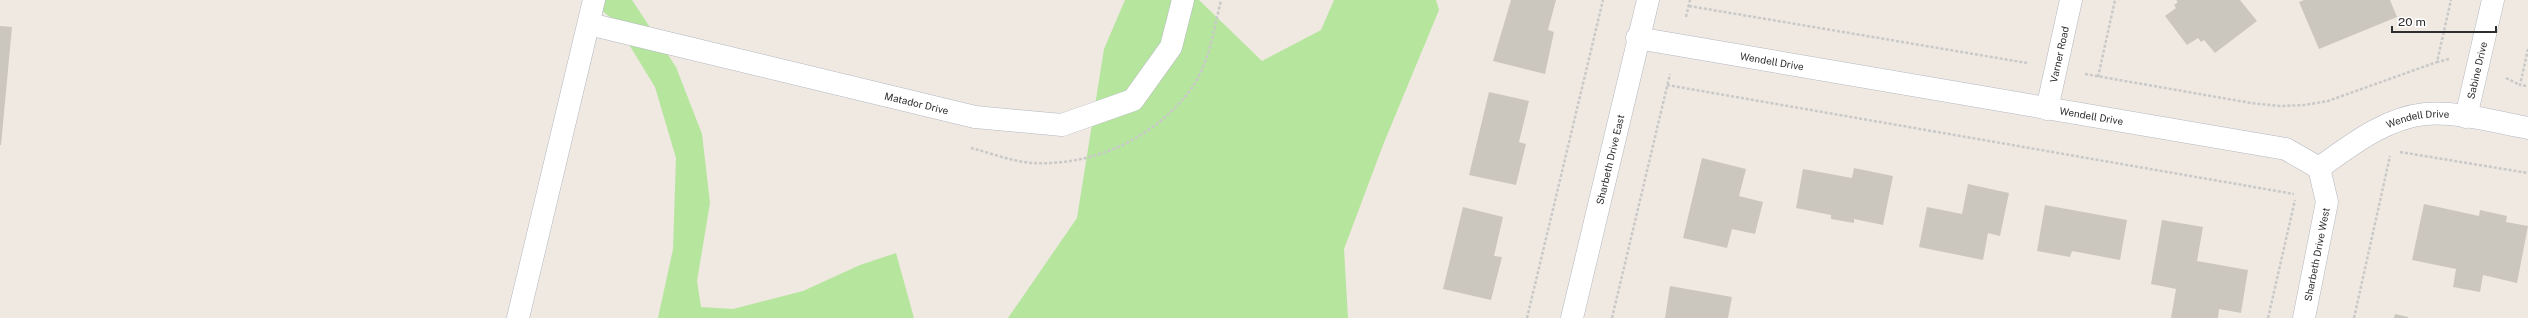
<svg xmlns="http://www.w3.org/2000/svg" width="2528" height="318" viewBox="0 0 2528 318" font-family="'Public Sans',sans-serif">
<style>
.green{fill:#b6e59e}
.building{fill:#cbc7bf}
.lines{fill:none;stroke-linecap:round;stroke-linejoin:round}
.minor-casing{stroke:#b4b7c1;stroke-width:23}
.path{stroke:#c9c9c9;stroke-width:2.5;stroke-dasharray:3 2;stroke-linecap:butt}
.minor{stroke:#fff;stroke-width:22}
.labels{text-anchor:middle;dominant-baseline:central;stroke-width:3.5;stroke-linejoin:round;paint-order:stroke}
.street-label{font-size:10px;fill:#2e2e2e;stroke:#fff}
</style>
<rect width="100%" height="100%" fill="#efe9e1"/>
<path class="green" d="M588 0H632L676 67 702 134 710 203 697 281 701 307 733 309 803 291 860 265 896 253 914 318H658L673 249 676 158 655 87 614 20Z
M1125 0H1199L1262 61 1321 30 1334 0H1436L1439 10 1383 145 1344 249 1348 318H1008L1077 218 1104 49Z"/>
<path class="building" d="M1511 0H1556L1548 30 1554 32 1545 74 1493 61Z
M2176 0H2240L2257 21 2215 53 2204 40 2201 42 2198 38 2187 45 2165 16 2176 8 2174 5 2178 2Z
M2304 0H2390L2397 17 2319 49 2299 2Z
M0 26 12 27 1 145H0Z
M1489 92 1529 101 1519 142 1526 144 1516 185 1469 175Z
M1702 158 1746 169 1739 196 1763 202 1755 234 1732 229 1727 248 1683 238Z
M1854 168 1893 176 1883 225 1854 219V223L1831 219V215L1796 208 1803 169 1852 178Z
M1968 184 2009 193 2000 236 1988 233 1983 260 1919 247 1927 207 1962 214Z
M2424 204 2479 216 2480 210 2507 216 2506 222 2528 226 2517 283 2483 275 2480 292 2453 287 2456 269 2412 260Z
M2045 205 2127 220 2120 260 2072 251 2070 257 2037 251Z
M1463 207 1503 217 1494 256 1502 257 1491 300 1443 289Z
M2162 220 2203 227 2197 261 2248 270 2241 313 2219 309 2218 318H2171L2176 289 2151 284Z
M1670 286 1732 297 1728 318H1665Z
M2395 314 2408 317V318H2394Z"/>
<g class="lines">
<defs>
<g id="minor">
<path id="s1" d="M589 24 975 117 1062 125 1133 100 1171 47 1183 0"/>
<path id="s2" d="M1637 38 2286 149 2319 168C2350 146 2385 118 2425 114 2458 111 2495 122 2528 128"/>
<path id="s3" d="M2047 109 2071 0"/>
<path id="s4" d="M2466 117 2493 0"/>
<path d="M518 318 594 0"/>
<path id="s5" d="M1572 318 1648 0"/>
<path id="s6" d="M2304 318 2327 202 2319 168"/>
</g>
</defs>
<use href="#minor" class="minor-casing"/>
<path class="path" d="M1689 6 2027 63
M1686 17 1690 0
M2528 49 2520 85 2528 86
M2449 59 2437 62 2451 0
M2085 74 2251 103 2280 106 2305 105 2328 101 2437 62
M2098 77 2115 0
M2506 78 2520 85
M1667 85 2294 194
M971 148C991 153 1013 162 1033 163 1094 166 1155 138 1191 89 1209 64 1214 29 1221 0
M2400 152 2528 173
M1527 318 1603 0
M1612 318 1670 74
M2268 318 2295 200
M2354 318 2390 156"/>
<use href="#minor" class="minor"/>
</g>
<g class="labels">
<g class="street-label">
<text stroke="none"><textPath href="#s3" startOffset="56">Varner Road</textPath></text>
<text stroke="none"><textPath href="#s2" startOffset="137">Wendell Drive</textPath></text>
<text stroke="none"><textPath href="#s4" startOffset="48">Sabine Drive</textPath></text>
<text stroke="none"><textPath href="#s1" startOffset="337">Matador Drive</textPath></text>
<text stroke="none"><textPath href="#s2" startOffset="461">Wendell Drive</textPath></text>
<text stroke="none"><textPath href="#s2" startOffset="809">Wendell Drive</textPath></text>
<text stroke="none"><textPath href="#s5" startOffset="163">Sharbeth Drive East</textPath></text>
<text stroke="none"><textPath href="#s6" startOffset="65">Sharbeth Drive West</textPath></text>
</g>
</g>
<path d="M2392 26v6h104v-6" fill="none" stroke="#2e2e2e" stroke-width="2"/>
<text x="2398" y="26" font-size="12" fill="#2e2e2e" stroke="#ffffff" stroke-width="3" paint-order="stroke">20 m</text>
</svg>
